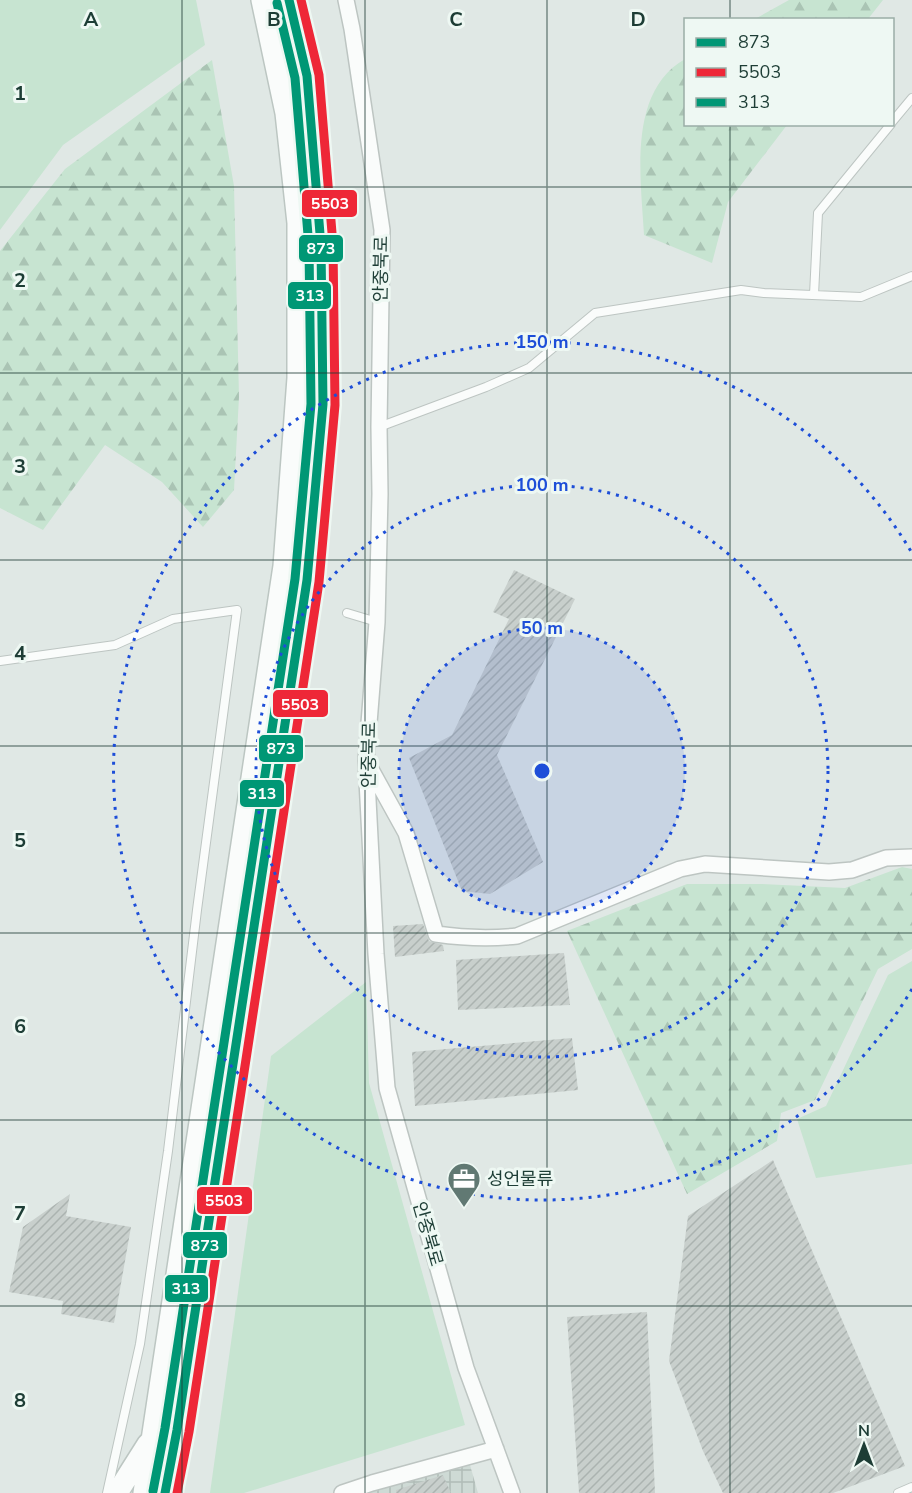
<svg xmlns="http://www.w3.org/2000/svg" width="912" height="1493" viewBox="0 0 912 1493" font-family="'Nunito Sans','Noto Sans KR',sans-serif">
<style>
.industrial{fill:url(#industrial-grid)}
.green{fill:#c7e4d1}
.forest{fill:url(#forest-firs)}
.building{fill:url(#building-hatch)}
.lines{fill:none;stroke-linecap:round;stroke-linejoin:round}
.lane-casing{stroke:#bdc5c2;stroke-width:10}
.street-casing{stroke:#bdc5c2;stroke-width:18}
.secondary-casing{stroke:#bcc6c2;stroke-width:24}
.lane{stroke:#fafcfb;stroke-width:8}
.street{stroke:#fafcfb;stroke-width:15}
.secondary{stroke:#fafcfb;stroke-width:21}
.bus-1-casing{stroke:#eef8f3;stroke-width:14}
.bus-2-casing{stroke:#eef8f3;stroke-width:14}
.bus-3-casing{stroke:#eef8f3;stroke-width:14}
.bus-1{stroke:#009775;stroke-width:9}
.bus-2{stroke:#ee2737;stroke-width:9}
.bus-3{stroke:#009775;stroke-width:9}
.grid{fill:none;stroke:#1d3d35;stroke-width:1.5;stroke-opacity:0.55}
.ring{fill:none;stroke:#1d4ed8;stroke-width:3;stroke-dasharray:3 6}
.labels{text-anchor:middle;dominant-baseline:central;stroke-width:6;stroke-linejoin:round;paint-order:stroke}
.street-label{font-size:18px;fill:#1d3d35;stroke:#eef8f3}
.poi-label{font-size:18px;fill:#1d3d35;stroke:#eef8f3;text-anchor:start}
.grid-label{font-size:20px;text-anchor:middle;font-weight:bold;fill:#1d3d35;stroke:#eef8f3;stroke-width:6;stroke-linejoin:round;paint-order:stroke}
.centre{fill:#1d4ed8;stroke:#eef8f3;stroke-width:3}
.ring-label{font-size:18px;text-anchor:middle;font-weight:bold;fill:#1d4ed8;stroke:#eef8f3;stroke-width:6;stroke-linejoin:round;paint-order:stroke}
.line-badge{stroke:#eef8f3;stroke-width:2}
.badge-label{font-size:16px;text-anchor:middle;font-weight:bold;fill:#fff}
</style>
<defs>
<pattern id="industrial-grid" width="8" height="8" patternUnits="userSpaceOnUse" patternTransform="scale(1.5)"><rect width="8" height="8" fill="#cedad5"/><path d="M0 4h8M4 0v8" fill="none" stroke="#b0bcb7"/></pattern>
<pattern id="forest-firs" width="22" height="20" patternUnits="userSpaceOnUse" patternTransform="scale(1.5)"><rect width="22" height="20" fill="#c7e4d1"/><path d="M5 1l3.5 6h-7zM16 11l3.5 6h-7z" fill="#aac4b4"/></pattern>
<pattern id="building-hatch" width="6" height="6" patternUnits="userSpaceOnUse" patternTransform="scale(1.5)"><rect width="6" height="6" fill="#c8cfcc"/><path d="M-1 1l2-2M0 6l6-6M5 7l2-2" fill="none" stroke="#abb3b0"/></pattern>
</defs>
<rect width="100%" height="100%" fill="#e0e8e5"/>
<path class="industrial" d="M470 1465 478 1493H359L453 1467Z"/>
<path class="green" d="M0 0H196L205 45 63 145 0 230Z
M912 961V1164L816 1178 797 1119 826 1106 888 975Z
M366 982 369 1083 465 1425 244 1493H210L271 1056Z"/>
<path class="forest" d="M789 0H883L868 19H755Z
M685 59 686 124 787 125 728 202 712 263 644 235C641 179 627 92 685 59Z
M212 60 234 186 239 397 234 490 203 527 162 482 105 445 43 530 0 508V251L65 169Z
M902 867 912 869V949L878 969 815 1100 781 1113 777 1141 687 1194 567 931 687 884H762L845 888Z"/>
<path class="building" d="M514 570 575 599 497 755 543 862 490 894 462 891 409 758 452 735 509 619 493 612Z
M423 924 429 941 443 945 444 951 395 957 393 926Z
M564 953 570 1005 458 1010 456 960Z
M572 1038 578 1090 415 1106 412 1052Z
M773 1160 905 1466 833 1493H723L703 1451 669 1361 688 1216Z
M70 1194 66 1216 131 1227 114 1323 61 1314 63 1301 9 1292 23 1227Z
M647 1312 655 1493H579L567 1317Z
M443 1475 451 1493H396V1490Z"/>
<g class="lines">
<defs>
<path id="lane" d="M892 122 912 98
M814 295 818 213 891 124
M379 427 486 387 529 368 595 313 741 290 764 293 861 297 912 276
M347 613 377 622
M0 661 115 645 173 619 237 610 197 910 168 1151 140 1344 107 1493
M898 1493 912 1487"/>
<path id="street" d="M346 0 352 29 382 230 379 427 380 494 377 622 366 761 376 954 387 1088 466 1368 512 1493
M369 766 406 833 436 934C464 938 489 939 517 936L680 869 705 864 829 872 852 870 886 858 912 857
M342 1493 372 1483 496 1449"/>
<path id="secondary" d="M117 1493 148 1444
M144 1493 284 566 298 378V223L286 113 262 0
M165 1493 177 1430 307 580 323 404 321 246 307 76 289 0"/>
</defs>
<use href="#lane" class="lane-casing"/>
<use href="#street" class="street-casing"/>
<use href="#secondary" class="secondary-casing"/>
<use href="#lane" class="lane"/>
<use href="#street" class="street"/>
<use href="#secondary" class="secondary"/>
<defs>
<path id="bus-1" d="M165 1493 177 1430 307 580 323 404 321 246 307 76 289 0"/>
<path id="bus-2" d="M177 1493 189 1432 319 582 335 405 333 245 319 75 301 0"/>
<path id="bus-3" d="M153 1491 165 1428 295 579 311 404 309 247 295 78 277 3"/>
</defs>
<use href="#bus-1" class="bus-1-casing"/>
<use href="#bus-2" class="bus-2-casing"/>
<use href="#bus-3" class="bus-3-casing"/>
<use href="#bus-1" class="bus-1"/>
<use href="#bus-2" class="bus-2"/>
<use href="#bus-3" class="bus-3"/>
</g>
<path class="grid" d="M182 0V1493M365 0V1493M547 0V1493M730 0V20M730 124V1493M0 187H912M0 373H912M0 560H912M0 746H912M0 933H912M0 1120H912M0 1306H912"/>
<circle cx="542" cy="771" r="143" fill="#1d4ed8" fill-opacity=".12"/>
<g class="ring">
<circle cx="542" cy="771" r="143"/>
<circle cx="542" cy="771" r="286"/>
<path d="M912 989A429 429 0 1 1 912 553"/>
</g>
<defs>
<symbol id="office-pin" viewBox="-11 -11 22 30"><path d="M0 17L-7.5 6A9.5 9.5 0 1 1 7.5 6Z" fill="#617973" stroke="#eef8f3"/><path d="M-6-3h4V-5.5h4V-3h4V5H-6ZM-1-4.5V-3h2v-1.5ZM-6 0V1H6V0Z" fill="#fff"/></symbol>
</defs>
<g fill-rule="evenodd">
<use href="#office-pin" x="445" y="1160" width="38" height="52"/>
</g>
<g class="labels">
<g class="street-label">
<text transform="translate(381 269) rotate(-89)">안중북로</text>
<text transform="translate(369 755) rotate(-89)">안중북로</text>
<text transform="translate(428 1234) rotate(74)">안중북로</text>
</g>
<g class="poi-label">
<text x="487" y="1179">성언물류</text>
</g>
</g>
<g class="grid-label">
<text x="91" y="26">A</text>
<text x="274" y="26">B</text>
<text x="456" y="26">C</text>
<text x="638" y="26">D</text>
<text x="20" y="100">1</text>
<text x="20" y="287">2</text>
<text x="20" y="473">3</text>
<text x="20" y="660">4</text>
<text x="20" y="847">5</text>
<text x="20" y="1033">6</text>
<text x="20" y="1220">7</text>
<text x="20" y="1407">8</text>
</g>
<circle cx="542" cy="771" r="9" class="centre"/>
<g class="ring-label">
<text x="542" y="348">150 m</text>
<text x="542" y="491">100 m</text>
<text x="542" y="634">50 m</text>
</g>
<g class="line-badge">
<rect x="301" y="189" width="57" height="29" rx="6" fill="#ee2737"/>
<rect x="298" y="234" width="46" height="29" rx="6" fill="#009775"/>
<rect x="287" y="281" width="45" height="29" rx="6" fill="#009775"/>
<rect x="272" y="689" width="57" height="29" rx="6" fill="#ee2737"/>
<rect x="258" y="734" width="46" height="29" rx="6" fill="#009775"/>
<rect x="239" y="779" width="46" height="29" rx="6" fill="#009775"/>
<rect x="196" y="1186" width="57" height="29" rx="6" fill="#ee2737"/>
<rect x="182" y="1231" width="46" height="28" rx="6" fill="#009775"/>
<rect x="164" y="1274" width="45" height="29" rx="6" fill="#009775"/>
</g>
<g class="badge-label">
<text x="330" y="209">5503</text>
<text x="321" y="254">873</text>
<text x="310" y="301">313</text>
<text x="300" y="710">5503</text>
<text x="281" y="754">873</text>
<text x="262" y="799">313</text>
<text x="224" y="1206">5503</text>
<text x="205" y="1251">873</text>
<text x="186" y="1294">313</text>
</g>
<rect x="684" y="18" width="210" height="108" fill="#eef8f3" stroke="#9aada7" stroke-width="1.5"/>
<rect x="696" y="38" width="30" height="9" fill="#009775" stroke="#9aada7" stroke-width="1.5"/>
<text x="738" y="48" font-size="18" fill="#1d3d35">873</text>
<rect x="696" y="68" width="30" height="9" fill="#ee2737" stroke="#9aada7" stroke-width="1.5"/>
<text x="738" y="78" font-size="18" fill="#1d3d35">5503</text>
<rect x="696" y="98" width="30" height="9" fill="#009775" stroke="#9aada7" stroke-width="1.5"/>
<text x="738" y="108" font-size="18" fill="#1d3d35">313</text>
<g transform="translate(864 1445)" stroke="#eef8f3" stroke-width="4.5" paint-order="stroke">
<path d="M0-4.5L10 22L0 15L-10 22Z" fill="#1d3d35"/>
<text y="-9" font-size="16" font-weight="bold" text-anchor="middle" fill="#1d3d35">N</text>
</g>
</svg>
